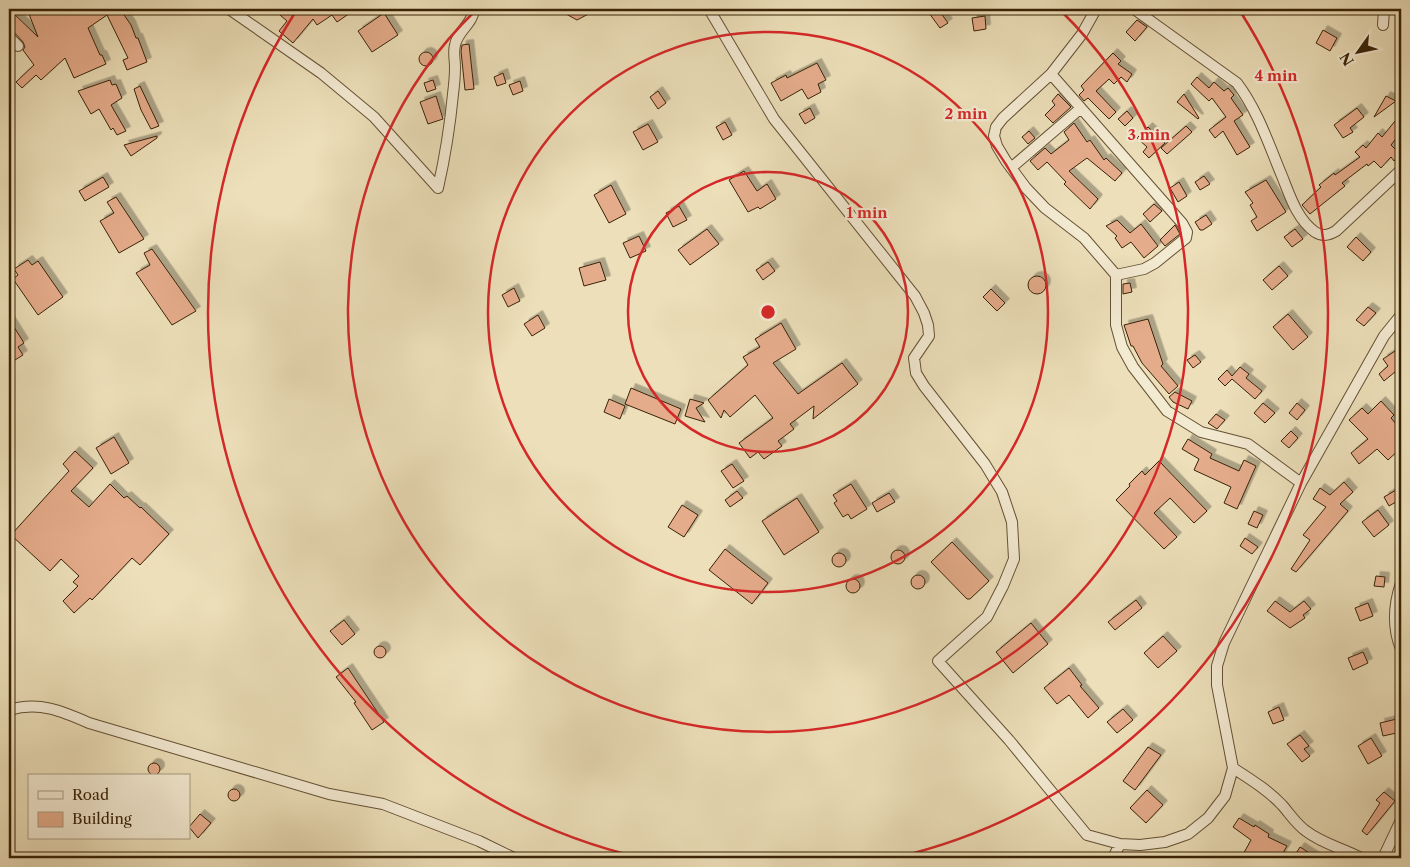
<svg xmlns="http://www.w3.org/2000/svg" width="1410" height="867" viewBox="0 0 1410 867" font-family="'Libre Caslon Text',serif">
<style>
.building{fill:#e5ac8b;stroke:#382207;filter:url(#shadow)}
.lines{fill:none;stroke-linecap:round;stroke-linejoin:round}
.street-casing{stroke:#655134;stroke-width:12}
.street{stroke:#f3ead2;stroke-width:10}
.ring{fill:none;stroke:#d62828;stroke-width:2.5}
.centre{fill:#d62828;stroke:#f3ead2;stroke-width:2.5}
.ring-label{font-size:15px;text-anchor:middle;font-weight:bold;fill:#d62828;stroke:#f3ead2;stroke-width:4.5;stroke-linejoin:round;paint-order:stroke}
</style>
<defs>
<filter id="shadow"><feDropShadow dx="4.5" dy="-4.5" stdDeviation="0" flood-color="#0004"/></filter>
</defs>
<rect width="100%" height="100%" fill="#ecdfb9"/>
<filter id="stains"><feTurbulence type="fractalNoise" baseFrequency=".004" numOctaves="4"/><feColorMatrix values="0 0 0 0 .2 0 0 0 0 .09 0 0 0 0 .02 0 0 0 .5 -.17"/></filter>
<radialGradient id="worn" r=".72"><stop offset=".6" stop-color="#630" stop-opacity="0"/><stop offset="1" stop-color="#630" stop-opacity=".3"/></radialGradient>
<path class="building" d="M9 9 38 37 27 9H120L131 25 136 38H138L147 62 127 70 123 60 128 58 107 15 88 28 100 55H102L106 64 74 78 65 58 41 80 36 75 22 88 16 82 34 65 23 50 25 47 23 42 14 32 9 30Z
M273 9H304L310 14 316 9H356L337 22 332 15 317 25 313 19 293 43 279 31 287 21Z
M557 9H598L577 20Z
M926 9H938L948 23 940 28Z
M384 13 398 35 372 52 358 31Z
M985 16 986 29 974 31 972 18Z
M1137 20 1147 27 1135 41 1126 32Z
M1323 30 1337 38 1330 51 1316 43Z
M469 44 474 89 465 90 461 51 462 45Z
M419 59a7 7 0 1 1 14 0a7 7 0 1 1-14 0Z
M1113 53 1121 61 1118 64 1132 74 1127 82 1121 77 1114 84 1109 79 1096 91 1116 112 1109 119 1088 98 1084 101 1079 95 1084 90 1081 86Z
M817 63 826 80 818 84 821 92 808 99 802 89 781 101 771 83 786 75 787 78Z
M503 73 506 83 497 86 494 77Z
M1197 77 1209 88 1214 82 1224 91 1228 88 1234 95 1231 98 1243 115 1234 121 1250 147 1237 155 1223 131 1215 138 1209 130 1226 117 1212 98 1209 101 1191 84Z
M110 80 112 85 116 84 122 98 111 105 126 131 117 135 113 128 111 130 99 109 91 114 78 91Z
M433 80 436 89 427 92 424 83Z
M520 81 523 91 513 95 509 85Z
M140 86 159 126 151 129 141 110 134 89Z
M658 91 666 103 658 109 650 97Z
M1058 94 1071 107 1053 123 1045 115 1055 105 1052 101Z
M1184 94 1199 118 1198 119 1177 102Z
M436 96 443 119 428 124 420 102Z
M1386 96 1396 101 1374 117Z
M810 108 815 118 805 124 799 114Z
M1357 108 1364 117 1350 128 1353 132 1343 138 1334 125Z
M1127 111 1133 118 1125 126 1118 119Z
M1395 121 1401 127V132L1391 145 1400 154 1394 161 1391 157 1381 168 1374 161 1368 166 1367 164 1342 183 1345 186 1310 214 1302 205 1321 187 1319 185 1334 173 1335 175 1360 157 1355 152 1363 145 1366 148 1378 133 1382 137Z
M725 122 732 135 723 140 716 127Z
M1074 123 1087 142 1090 140 1104 160 1106 158 1122 173 1115 181 1087 158 1069 171 1098 199 1090 209 1064 184 1066 182 1047 162 1038 170 1030 161 1045 148 1051 154 1069 140 1064 132Z
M648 124 658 142 643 150 633 132Z
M1186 126 1192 132 1167 154 1161 148Z
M1148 127 1165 143 1149 158 1143 152 1147 147 1137 138Z
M1029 131 1035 138 1028 144 1022 137Z
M157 136V138L131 156 124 145Z
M744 171 757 191 767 184 776 199 760 209 758 207 748 212 729 180Z
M1204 176 1210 184 1200 190 1195 182Z
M103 177 109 187 85 201 79 191Z
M1266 180 1286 212 1257 231 1251 221 1257 217 1250 205 1253 203 1245 192Z
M1179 182 1187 196 1178 202 1170 188Z
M611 185 626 214 609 223 594 195Z
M116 197 144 239 119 253 100 221 114 213 107 202Z
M1154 204 1162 211 1150 222 1143 214Z
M679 206 687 220 673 227 666 213Z
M1206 215 1212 224 1203 230H1200L1195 222Z
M1117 220 1130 233 1141 224 1158 246 1144 258 1131 242 1122 248 1115 238 1117 236 1106 226Z
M1175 225 1180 234 1165 246 1160 240Z
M707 229 719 244 690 265 678 250Z
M1295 229 1303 239 1292 247 1284 237Z
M639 236 646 251 630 258 623 243Z
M1356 237 1371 252 1363 261 1347 247Z
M152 249 196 311 172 325 136 273 150 265 144 253Z
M28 260 32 265 38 261 63 297 38 315 13 279 18 275 14 269Z
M600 262 606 280 584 286 579 268Z
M768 262 775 271 763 280 756 270Z
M1279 266 1288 276 1272 290 1263 280Z
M1028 285a9 9 0 1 1 18 0a9 9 0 1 1-18 0Z
M1130 283 1132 292 1123 294V284Z
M514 288 520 301 508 307 502 295Z
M991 289 1005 303 997 311 983 297Z
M1368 307 1376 313 1364 326 1356 320Z
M1288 314 1308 337 1293 350 1273 327Z
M538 315 545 328 532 336 524 324Z
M9 319 24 343 18 347 23 355 15 360 10 352 9 353Z
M1148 319 1163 364 1161 366 1178 386 1169 394 1142 363 1133 346H1131L1124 325Z
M781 323 796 349 773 363 798 394 842 363 858 384 813 419 814 406 790 424 794 429 778 441 782 446 764 459 758 452 750 458 739 443 773 418 755 395 730 417 724 410 721 418 708 400 748 365 743 357 760 347 755 339Z
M1401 347V367L1384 381 1379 374 1388 366 1383 359Z
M1195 355 1201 362 1193 368 1187 360Z
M1240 367 1249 374 1246 378 1262 391 1255 399 1232 379 1225 386 1218 379 1227 370 1232 376Z
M631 388 681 409 675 424 625 404Z
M1175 392 1192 401 1188 409 1173 402 1169 397Z
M609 399 625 406 620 419 604 412Z
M690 399 704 403 696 408 705 422 685 416Z
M1381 401 1394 415 1391 418 1401 430V436L1395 442 1401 448 1388 460 1377 449 1359 464 1351 453 1368 439 1349 420 1362 408 1368 414Z
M1263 403 1275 413 1265 423 1254 413Z
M1297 403 1305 410 1297 420 1289 413Z
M1216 414 1225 420 1217 429 1208 423Z
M1291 431 1298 438 1289 448 1281 441Z
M114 437 129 463 111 474 96 448Z
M1188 439 1212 454 1210 458 1239 471 1244 460 1256 466 1237 509 1224 503 1231 487 1194 470 1199 459 1182 449Z
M75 451 93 468 71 491 89 507 110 484 124 498 127 496 140 508 141 507 169 534 140 565 132 558 92 600 90 598 74 613 63 601 78 586 73 582 79 576 61 559 50 571 11 535 69 471 63 464Z
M1159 461 1207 511 1194 523 1170 498 1154 513 1177 537 1164 549 1116 500 1130 486 1129 484 1142 471 1145 475Z
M732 464 744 481 733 488 721 471Z
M1344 482 1353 492 1340 504 1348 511 1296 572 1291 569 1310 540 1303 535 1326 507 1313 499 1320 488 1330 495Z
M851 484 867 509 851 519 848 514 843 517 834 503 837 501 833 495Z
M1396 490 1401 499 1389 506 1384 497Z
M737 491 743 498 730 507 725 500Z
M889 493 895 502 877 512 872 503Z
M797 498 819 532 784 555 762 521Z
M682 505 698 515 684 537 668 527Z
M1378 510 1389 525 1374 537 1362 522Z
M1254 511 1263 515 1257 528 1248 524Z
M1245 538 1258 547 1252 554 1240 546Z
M952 542 989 581 970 599H967L931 562Z
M725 549 768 583 752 604 709 570Z
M891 557a7 7 0 1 1 14 0a7 7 0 1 1-14 0Z
M832 560a7 7 0 1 1 14 0a7 7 0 1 1-14 0Z
M911 582a7 7 0 1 1 14 0a7 7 0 1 1-14 0Z
M1376 576 1385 577 1384 587 1374 586Z
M846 586a7 7 0 1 1 14 0a7 7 0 1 1-14 0Z
M1136 600 1142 608 1115 630 1108 622Z
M1275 601 1290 612 1304 601 1311 609 1303 615 1305 618 1290 628 1267 611Z
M1368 603 1373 616 1360 621 1355 608Z
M344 620 355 634 342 645 330 631Z
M1031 623 1048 644 1013 673 996 652Z
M1163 636 1177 651 1158 668 1144 653Z
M374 652a6 6 0 1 1 12 0a6 6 0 1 1-12 0Z
M1363 652 1368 663 1353 670 1348 658Z
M348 668 384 722 372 730 354 703 356 702 336 677Z
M1069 668 1082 685 1080 686 1099 708 1088 718 1069 695 1057 704 1044 688Z
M1279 707 1284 720 1273 724 1268 712Z
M1123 709 1133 720 1117 733 1107 722Z
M1401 718V732L1383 736 1380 723Z
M1300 735 1309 746 1304 749 1310 756 1302 762 1287 744Z
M1371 738 1382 756 1368 764 1358 746Z
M1148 747 1161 755 1135 790 1123 781Z
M148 769a6 6 0 1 1 12 0a6 6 0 1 1-12 0Z
M228 795a6 6 0 1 1 12 0a6 6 0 1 1-12 0Z
M1147 790 1163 805 1146 823 1130 808Z
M1384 792 1395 801 1367 835 1362 831 1380 803 1376 800Z
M200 814 211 823 198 838 189 827Z
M1239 818 1254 827 1255 825 1269 834 1268 837 1287 846 1280 858H1241L1251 840 1233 827Z
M1300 847 1317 858H1300L1295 855Z"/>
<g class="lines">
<defs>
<path id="street" d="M229 9 321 73 374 117 438 188
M709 9 774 119 915 296 924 313 928 325 929 336 914 358 916 373 924 386 985 464 1002 492 1012 522 1014 559 1003 586 987 617 938 661 1009 740 1087 835 1120 844 1140 845 1165 842 1188 834 1208 818 1225 796 1233 768 1217 685V666L1224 643 1301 483 1384 336 1401 315
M1096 9 1082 34 1051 74 1003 118 996 127 994 136 997 146 1006 161 1026 188 1045 208 1084 238 1116 275V325L1122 347 1133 367 1167 411 1201 432 1248 444 1301 483
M1134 9 1237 83C1258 111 1269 145 1282 176 1290 196 1297 219 1315 232 1323 237 1329 235 1336 231L1401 170
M1383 25 1384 9
M9 37 18 46
M1051 74 1182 223 1187 232 1186 238 1155 263 1144 269 1116 275
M1011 168 1081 108
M438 188C445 157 450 126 453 94 454 86 455 76 455 67 455 59 453 53 455 45 458 30 473 24 474 9
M1401 583C1394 604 1392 627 1401 649
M9 710C39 701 62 711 89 723L329 794 383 804 479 841 514 858
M1233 768C1250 779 1268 790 1282 805 1290 814 1296 824 1306 831 1323 844 1342 848 1361 858
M1113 858 1120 844
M1383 858 1401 820"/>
</defs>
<use href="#street" class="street-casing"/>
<use href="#street" class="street"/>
</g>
<g class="ring">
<circle cx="768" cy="312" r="140"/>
<circle cx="768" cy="312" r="280"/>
<path d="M1060 10A420 420 0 1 1 476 10"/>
<path d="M642 858A560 560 0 0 1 296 11M1240 11A560 560 0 0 1 894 858"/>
</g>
<circle cx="768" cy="312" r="8" class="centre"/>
<g class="ring-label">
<text x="1276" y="81">4 min</text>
<text x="966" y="119">2 min</text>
<text x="1149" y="140">3 min</text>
<text x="867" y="218">1 min</text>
</g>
<rect width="1410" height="867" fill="none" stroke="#ecdfb9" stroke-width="30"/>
<rect x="10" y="10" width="1390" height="847" fill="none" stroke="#382207" stroke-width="2.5"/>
<rect x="15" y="15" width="1380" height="837" fill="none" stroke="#382207"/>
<rect x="28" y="774" width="162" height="65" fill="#f3ead2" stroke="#a89a81"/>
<rect x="38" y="791" width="25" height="8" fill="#f3ead2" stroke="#a89a81"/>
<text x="72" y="800" font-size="15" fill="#382207">Road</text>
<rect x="38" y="812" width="25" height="15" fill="#e5ac8b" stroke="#a89a81"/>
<text x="72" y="824" font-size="15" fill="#382207">Building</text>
<g transform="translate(1358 52) rotate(237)" stroke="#f3ead2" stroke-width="4" paint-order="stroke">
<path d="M0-4L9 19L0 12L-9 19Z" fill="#382207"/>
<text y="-8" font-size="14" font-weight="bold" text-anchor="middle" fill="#382207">N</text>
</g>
<rect width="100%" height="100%" filter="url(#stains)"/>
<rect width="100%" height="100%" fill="url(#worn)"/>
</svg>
